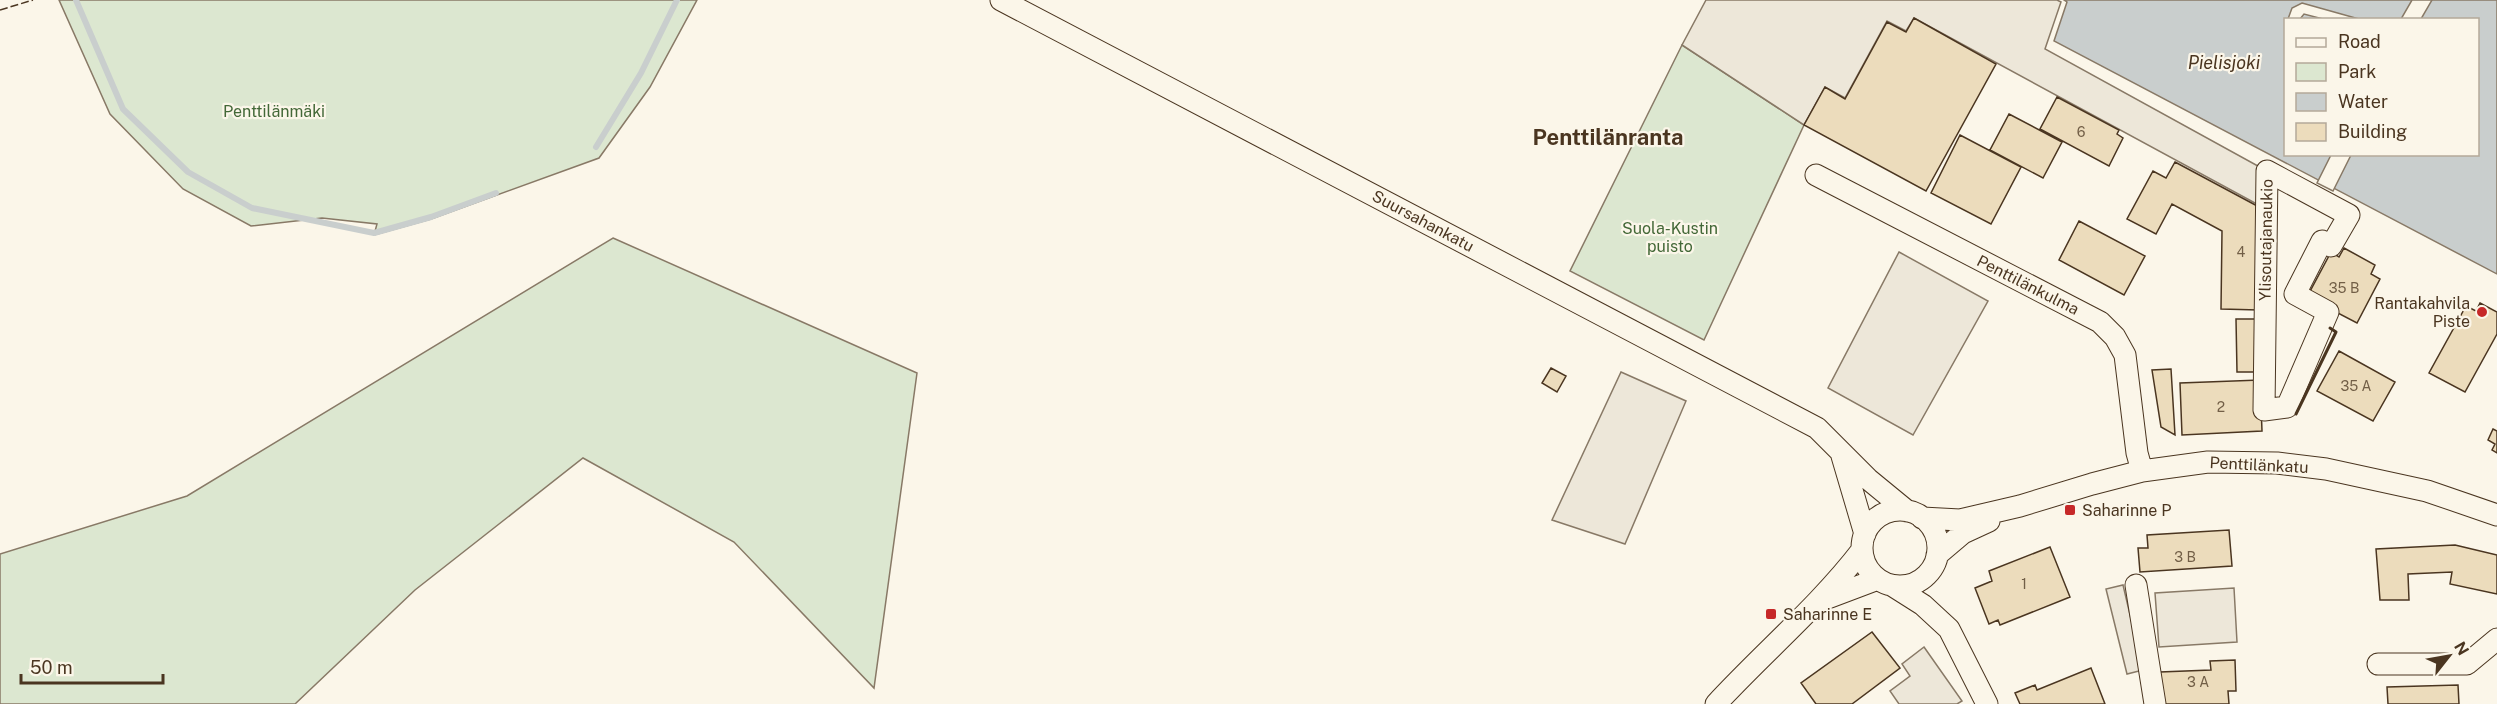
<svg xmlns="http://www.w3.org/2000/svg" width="2497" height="704" viewBox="0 0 2497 704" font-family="'Public Sans',sans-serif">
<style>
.green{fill:#dce7d0;stroke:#887966;stroke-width:1.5}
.parking{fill:#ede7d9;stroke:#887966;stroke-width:1.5}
.water{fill:#c9cecd;stroke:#887966;stroke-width:1.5;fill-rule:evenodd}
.pier{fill:#fbf6e9;stroke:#887966;stroke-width:1.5}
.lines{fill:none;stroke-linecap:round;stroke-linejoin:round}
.stream{stroke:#c9cecd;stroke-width:6}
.building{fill:#ecdcbc;stroke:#4a3520;stroke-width:1.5}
.minor-casing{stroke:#4a3520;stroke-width:23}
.minor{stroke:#fbf6e9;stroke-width:21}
.fence{stroke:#4a3520;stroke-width:1.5;stroke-dasharray:8 3;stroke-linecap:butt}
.wall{stroke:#4a3520;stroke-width:3}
.poi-dot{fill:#c62828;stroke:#fbf6e9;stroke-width:2}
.labels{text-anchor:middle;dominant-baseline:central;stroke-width:4.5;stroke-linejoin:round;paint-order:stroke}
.number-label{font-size:14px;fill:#725f47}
.park-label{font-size:16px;fill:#436837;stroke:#fbf6e9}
.street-label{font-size:16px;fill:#4a3520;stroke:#fbf6e9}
.poi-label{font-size:16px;fill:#4a3520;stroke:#fbf6e9;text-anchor:start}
.water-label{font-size:18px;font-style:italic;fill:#4a3520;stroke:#fbf6e9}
.district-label{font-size:22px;font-weight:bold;fill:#4a3520;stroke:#fbf6e9}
</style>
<rect width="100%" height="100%" fill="#fbf6e9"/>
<path class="green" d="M59 0H697L650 87 599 158 431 219 374 235 377 224 322 218 251 226 183 189 110 114Z
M1682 45 1804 125 1704 340 1570 271Z
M613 238 917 373 874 688 734 542 583 458 415 590 295 704H0V554L187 496Z"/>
<path class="parking" d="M1706 0H2057L2061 2 2045 49 2267 171 2266 209 1914 18 1906 31 1887 21 1845 98 1825 87 1804 125 1682 45Z
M1899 252 1988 301 1913 435 1828 388Z
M1621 372 1686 401 1625 544 1552 520Z
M2123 585 2143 670 2127 674 2106 589Z
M2234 588 2237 642 2159 647 2155 593Z
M1924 647 1962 701 1957 704H1899L1890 691 1910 676 1902 664Z"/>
<path class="water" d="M2064 0H2497V274L2054 41 2067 2ZM2286 20H2478V154H2286Z"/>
<path class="pier" d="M2412 0H2432L2421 19H2401Z
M2302 3 2359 19H2323L2304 14 2300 19H2288L2292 8Z
M2331 155H2351L2333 191 2317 183Z"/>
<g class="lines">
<path class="stream" d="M76 0 123 109 188 172 252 208 374 233 431 217 496 193
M596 147 641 73 677 0"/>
</g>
<path class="building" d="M1914 18 1996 64 1926 191 1804 125 1825 87 1845 99 1887 22 1906 32Z
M2057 97 2119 130 2117 134 2123 138 2109 166 2040 129Z
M2009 114 2062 142 2043 178 1990 150Z
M1960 135 2021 167 1991 224 1931 193Z
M2175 162 2261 208 2259 310 2221 309 2222 231 2172 204 2156 234 2127 219 2153 171 2166 178Z
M2079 221 2145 256 2124 295 2059 260Z
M2344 248 2375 265 2371 274 2380 279 2357 323 2307 297 2331 252 2339 257Z
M2480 303 2497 312V334L2465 392 2429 373 2466 306 2476 311Z
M2236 319H2260V372H2237Z
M2339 351 2395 382 2373 421 2317 391Z
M1551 368 1566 376 1557 392 1542 383Z
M2171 369 2175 435 2161 427 2152 370Z
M2260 380 2262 431 2182 435 2180 383Z
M2493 429 2497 431V453L2492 450 2495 444 2488 440Z
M2229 530 2232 566 2140 572 2138 548H2148L2147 535Z
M2455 545 2497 555V594L2450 584 2452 572 2408 574 2409 600H2380L2376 549Z
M2050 547 2070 597 2000 625 1998 620 1989 624 1975 588 1992 581 1989 571Z
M1872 632 1900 668 1852 704H1816L1801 683Z
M2235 660 2236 691H2228L2229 704H2162L2160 672 2211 670 2210 661Z
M2091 668 2105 704H2020L2015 693 2035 685 2037 690Z
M2458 685 2459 704H2388L2387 687Z"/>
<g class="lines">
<defs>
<path id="minor" d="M1001 0 1817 428 1868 479 1907 511
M2267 171 2349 215 2331 246 2322 241 2295 294 2328 312 2287 407 2264 410Z
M1816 175 2100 322 2115 337 2125 355 2137 453 2142 471
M1842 456 1865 534
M1862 548a38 38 0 1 1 76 0a38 38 0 1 1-76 0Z
M1922 518 1960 520 2020 506 2092 484 2142 471 2208 462 2277 463 2326 469 2427 491 2497 515
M1937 555 1963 533 1989 521
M2136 585 2155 704
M1893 586 1923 605 1949 629 1987 704
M1825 599 1878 579
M2378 664H2467L2497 639
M1716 704C1764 652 1819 606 1862 550"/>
</defs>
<use href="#minor" class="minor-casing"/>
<use href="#minor" class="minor"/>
<path class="fence" d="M0 10 33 0"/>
<path class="wall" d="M2296 414 2336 332 2330 328"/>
</g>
<g class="poi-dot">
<circle cx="2482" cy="312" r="6"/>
<rect x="2064" y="504" width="12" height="12" rx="3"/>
<rect x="1765" y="608" width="12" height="12" rx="3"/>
</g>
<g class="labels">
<g class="number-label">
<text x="2081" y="132">6</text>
<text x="2241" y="252">4</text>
<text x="2344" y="288">35 B</text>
<text x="2356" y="386">35 A</text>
<text x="2221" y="407">2</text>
<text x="2185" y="557">3 B</text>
<text x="2024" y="584">1</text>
<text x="2198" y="682">3 A</text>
</g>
<g class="park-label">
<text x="274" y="111">Penttilänmäki</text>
<text x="1670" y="228">Suola-Kustin<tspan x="1670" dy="18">puisto</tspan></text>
</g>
<g class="street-label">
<text transform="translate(1423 221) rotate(28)">Suursahankatu</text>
<text transform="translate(2266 240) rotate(-89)">Ylisoutajanaukio</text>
<text transform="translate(2028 285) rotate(27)">Penttilänkulma</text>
<text transform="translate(2259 465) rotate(3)">Penttilänkatu</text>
</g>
<g class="poi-label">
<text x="2470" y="303" text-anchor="end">Rantakahvila<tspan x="2470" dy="18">Piste</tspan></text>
<text x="2082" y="510">Saharinne P</text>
<text x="1783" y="614">Saharinne E</text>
</g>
<g class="water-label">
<text x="2224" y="62">Pielisjoki</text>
</g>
<g class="district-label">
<text x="1608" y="137">Penttilänranta</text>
</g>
</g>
<rect x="2284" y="18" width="195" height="138" fill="#fbf6e9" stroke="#b4a999" stroke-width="1.5"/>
<rect x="2296" y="38" width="30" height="9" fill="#fbf6e9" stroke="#b4a999" stroke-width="1.5"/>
<text x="2338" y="48" font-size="18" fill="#4a3520">Road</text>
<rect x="2296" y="63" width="30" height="18" fill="#dce7d0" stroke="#b4a999" stroke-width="1.5"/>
<text x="2338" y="78" font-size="18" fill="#4a3520">Park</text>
<rect x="2296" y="93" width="30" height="18" fill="#c9cecd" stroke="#b4a999" stroke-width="1.5"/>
<text x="2338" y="108" font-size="18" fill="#4a3520">Water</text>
<rect x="2296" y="123" width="30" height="18" fill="#ecdcbc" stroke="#b4a999" stroke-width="1.5"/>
<text x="2338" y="138" font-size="18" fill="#4a3520">Building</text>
<g transform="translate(2449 656) rotate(59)" stroke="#fbf6e9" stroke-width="4.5" paint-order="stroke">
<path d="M0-4.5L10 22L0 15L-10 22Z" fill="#4a3520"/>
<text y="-9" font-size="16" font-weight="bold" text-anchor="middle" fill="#4a3520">N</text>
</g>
<path d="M21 674v9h142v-9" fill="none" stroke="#4a3520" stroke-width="3"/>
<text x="30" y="674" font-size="18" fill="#4a3520" stroke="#fbf6e9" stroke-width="4.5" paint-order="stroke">50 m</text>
</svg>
